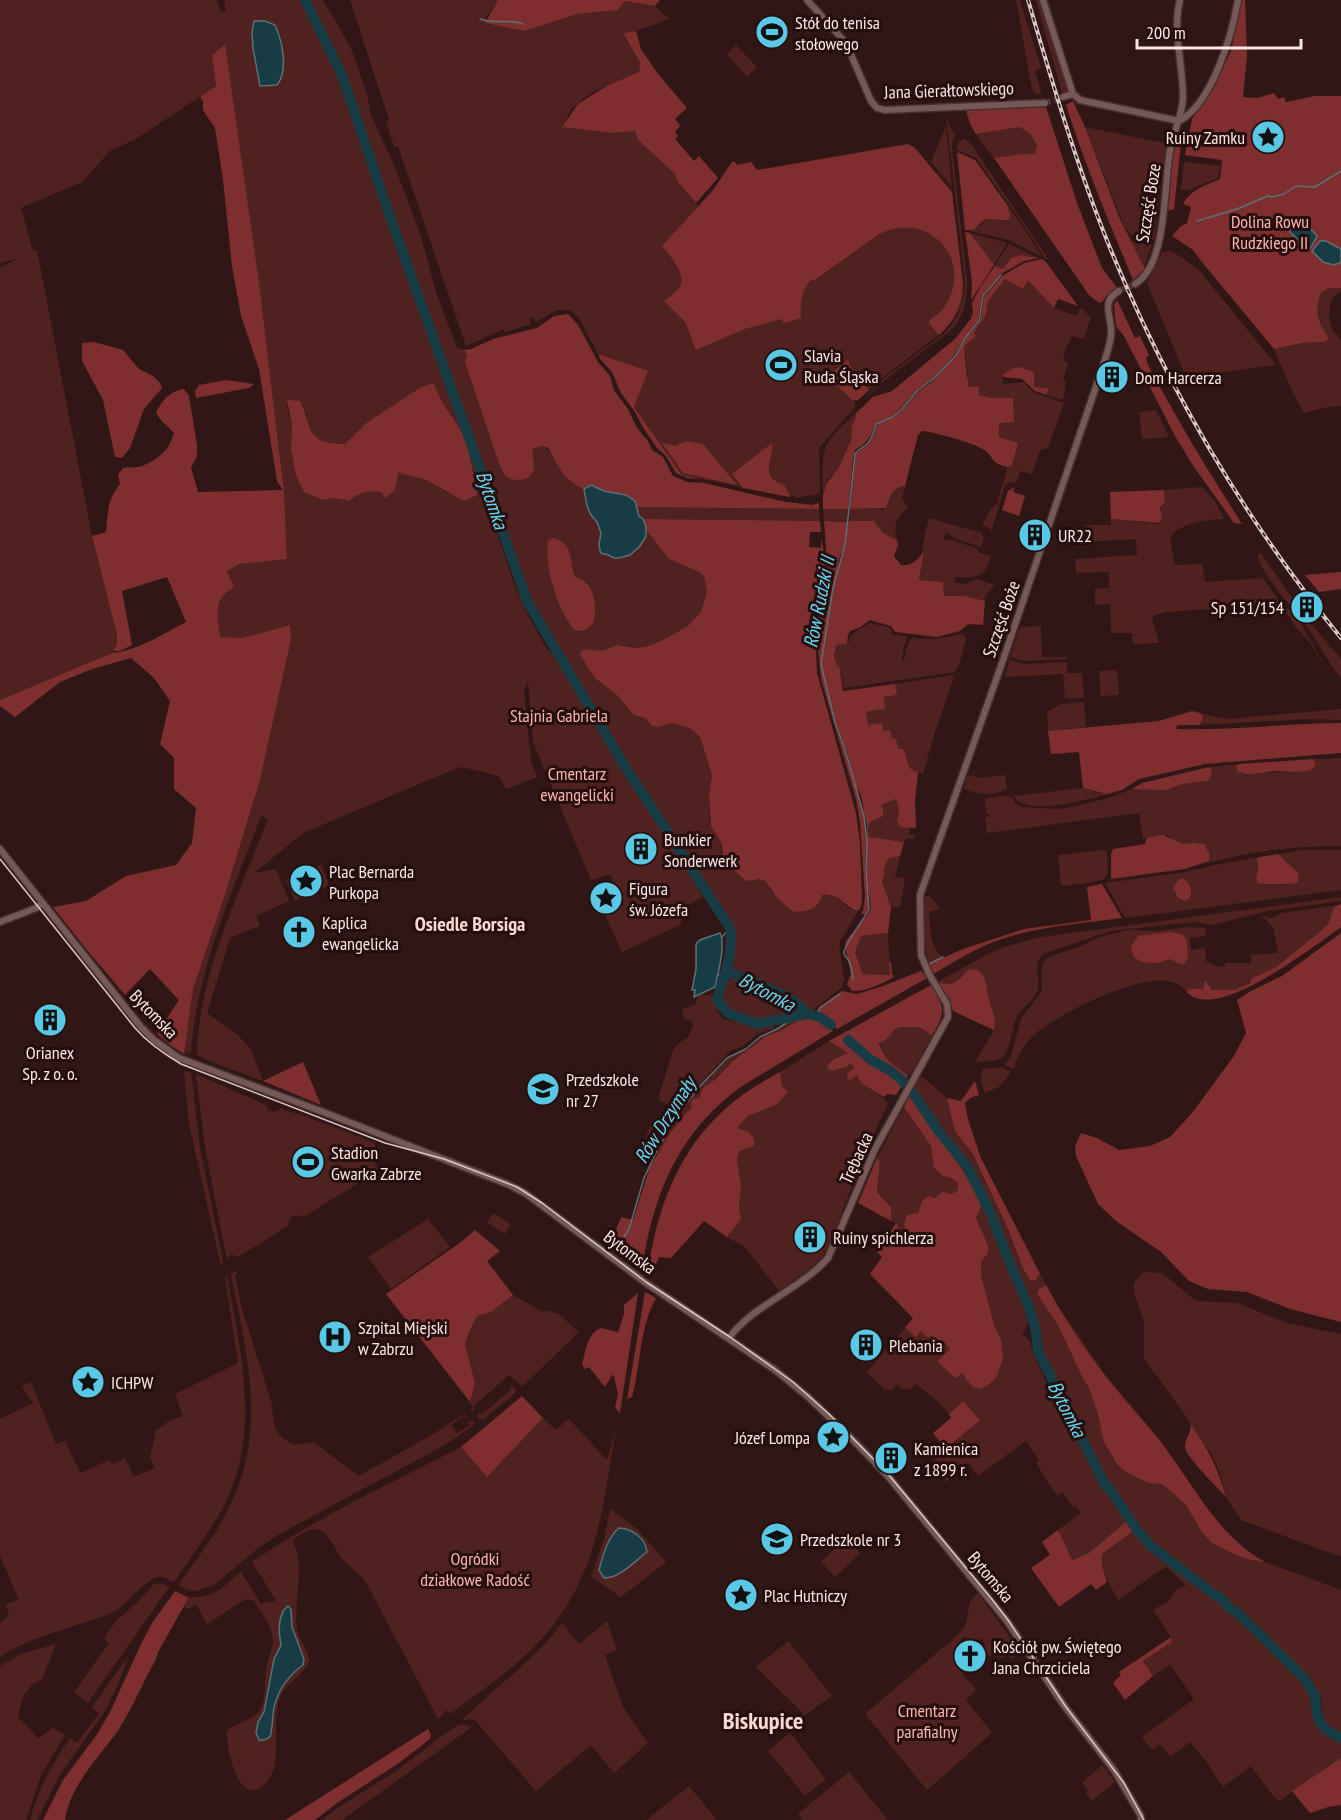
<svg xmlns="http://www.w3.org/2000/svg" width="1341" height="1820" viewBox="0 0 1341 1820" font-family="'PT Sans Narrow',sans-serif">
<style>
.green{fill:#4f2220;fill-rule:evenodd}
.forest{fill:#7e2f2d}
.water{fill:#183c45;stroke:#5c7075;stroke-width:1.5}
.lines{fill:none;stroke-linecap:round;stroke-linejoin:round}
.stream{stroke:#5c7075;stroke-width:1.5}
.river{stroke:#183c45;stroke-width:10}
.tertiary-tunnel{stroke:#4e3635;stroke-width:6;stroke-dasharray:6 3;stroke-linecap:butt}
.tertiary-casing{stroke:#443130;stroke-width:9}
.tertiary{stroke:#765956;stroke-width:6}
.tram{stroke:#dbc8c7;stroke-width:1.5}
.rail-casing{stroke:#dbc8c7;stroke-width:4}
.rail{stroke:#250e0d;stroke-width:1.5;stroke-dasharray:4.5;stroke-linecap:butt}
.labels{text-anchor:middle;dominant-baseline:central;stroke-width:6;stroke-linejoin:round;paint-order:stroke}
.poi-label{font-size:18px;fill:#fae8e6;stroke:#250e0d;text-anchor:start}
.street-label{font-size:18px;fill:#fae8e6;stroke:#250e0d}
.park-label{font-size:18px;fill:#fdb6af;stroke:#250e0d}
.water-label{font-size:20px;font-style:italic;fill:#63d8f4;stroke:#250e0d}
.neighbourhood-label{font-size:20px;font-weight:bold;fill:#fbd8d4;stroke:#250e0d}
.district-label{font-size:24px;font-weight:bold;fill:#fbd8d4;stroke:#250e0d}
</style>
<rect width="100%" height="100%" fill="#301716"/>
<path class="green" d="M0 0H217L220 12H226L224 0H302L337 73 462 432 442 402 432 383 421 387 366 423 345 444C318 443 312 439 306 413L287 406 292 425 291 449 323 500 334 498 349 501C357 493 369 490 381 492L386 498 398 473 424 479 446 492 477 494 469 451 512 578 527 614 546 647 565 670 703 897 677 911 682 924 622 952 605 914 624 905 610 874 591 880 533 742 528 681 524 691 531 761 537 777 506 789 499 776 462 767 450 771 303 833 254 873 276 869 289 901 256 916 260 926 230 938 207 1013 238 1035 251 1050 263 1081 214 1063 197 1055C199 973 239 895 268 819L261 816C232 893 197 969 191 1052L184 1054 193 989 224 898 260 780 291 640 290 625 242 638 220 637 217 609 225 592 227 573 239 564 287 559 284 490 267 351 224 44 212 55 216 86 136 139 110 151 82 182 21 208 33 251 37 250 92 536 117 635V645L112 653 0 700V268L19 258 0 263ZM252 32 282 45 258 79C257 63 253 48 252 32Z
M307 0H323L351 48 367 95 371 115 397 172 422 240 436 292 457 348 464 350 534 467 531 456 533 449 540 446C558 451 565 481 584 489 584 497 585 505 590 513 598 526 604 527 599 544L636 551 644 541 647 531 669 559 699 572 704 576 707 591 701 612 688 626 661 641 648 646 635 648 623 645 601 651H591L583 662 587 664 595 678 617 695 634 715 677 724 691 729 700 737 712 775 709 796V812L711 826 722 844 721 851 728 865 740 876 749 881 759 879 765 881 772 892 822 895 830 893 836 896 848 908 858 911 839 943 844 981 842 987 812 1011C789 996 761 975 734 972 729 960 738 941 731 926L532 611 342 69Z
M350 0H498L485 20 488 24 504 26 525 31 577 14 618 10 625 1 655 6 669 19 636 31 623 33 640 62 639 72C616 81 588 91 571 110 567 115 567 121 562 126L614 133 635 131 638 140 675 174 677 181 698 206 663 246C670 255 685 271 681 284 679 291 670 296 665 301L685 322 696 350 745 329 781 318 800 310C801 297 803 288 812 279L815 281 878 235C899 223 926 223 942 243 947 248 950 257 953 263 956 270 962 278 963 285 966 304 953 322 940 334L882 378 854 403 855 407 819 448 820 494 795 498 794 495 790 497 682 475 634 407 626 364 598 354 579 318 570 310H557L536 322 533 317 529 319 531 324 505 332 504 329 466 346 398 146 394 147 386 122 389 120Z
M1016 0H1020L1041 68 1035 71 1042 95 1035 93 1032 89Z
M1036 0H1039L1069 91 1062 93Z
M736 45 757 67 747 77 727 54Z
M946 116 950 127 955 134 952 143V150L967 281C967 300 965 317 950 331L884 381 859 403 883 379 942 335C958 320 964 304 965 282Z
M946 126 952 187 931 162Z
M1020 127 1030 134 1037 145 1035 154H1022L994 158 976 134Z
M1085 127 1169 144 1162 170 1154 240 1131 235 1124 226Z
M963 139 967 140 971 144 1049 260 1045 259 1025 227 976 158 957 150 958 143Z
M1184 162 1220 166 1218 178 1188 190H1181Z
M1008 206 1024 228 1042 257 1009 240 970 231C988 224 979 216 1004 221L1009 211Z
M970 233 1007 243 994 265 971 238Z
M1131 241 1152 244 1144 267Z
M1009 244 1039 258C1020 258 1016 249 1003 269L995 266Z
M1169 251 1178 255 1198 269 1276 365 1186 377 1147 283 1162 253Z
M1005 279H1028L1054 308 1077 316 1080 308 1091 317 1084 339 1072 336C1068 344 1062 353 1064 361L1068 363 1063 380 1066 382 1063 400 1047 395V388L1034 387V373L1003 375V384L1023 382 1035 393 1064 403 1048 448 1040 450 1032 474 1020 471 1016 483 1011 482 1005 485 991 532 988 527 982 526 990 510 997 504 1007 469 1006 467H1008L1018 443 999 437V423L1013 398H992L979 395 978 387H969C969 380 964 349 965 347 967 342 972 339 976 336L974 333 986 315 988 301Z
M1328 288H1341V291C1328 297 1327 317 1332 329 1334 333 1339 336 1341 340 1341 345 1341 396 1341 406L1328 407 1304 413 1293 393 1274 349 1302 343 1325 342 1328 339C1319 322 1314 312 1321 293Z
M1156 410 1169 437 1142 439 1139 412Z
M856 413V417L852 426 851 439 839 467 828 480 823 495C823 482 821 458 826 446 833 433 845 423 856 413Z
M905 486 902 499 908 507C896 519 893 522 897 540L883 533 874 522 849 521 850 509H885C889 498 893 488 905 486Z
M1202 487 1215 501 1224 519C1212 518 1176 524 1171 537 1169 542 1174 559 1175 565L1202 564 1205 582 1261 578 1260 574 1281 604 1289 609 1300 622 1326 668 1308 640 1295 626 1283 607 1279 603 1226 608 1166 612 1155 615 1152 618 1159 643 1133 644 1132 633H1111L1110 604 1095 605V589L1109 588V572L1076 573 1075 559 1137 555 1136 539 1086 542V525H1111V519L1159 524 1162 520 1160 510 1165 502 1164 490Z
M637 507 819 509 820 521 643 519 639 516Z
M823 509H848L847 522 824 521Z
M929 518 981 533 984 538 981 547 954 538 946 532 943 541 949 539 978 549V552L991 556C985 578 976 578 955 577V583L966 584 975 579 995 585 988 592 983 601 964 596H944L943 582 919 580 924 552 922 548Z
M1261 553 1299 608 1295 609C1284 601 1260 569 1258 556Z
M1300 613H1302L1341 659V678C1330 665 1323 652 1315 638 1310 630 1302 623 1300 613Z
M869 623 888 627 891 629 892 635 908 636 904 646 902 661H904L907 646 912 638 934 639 963 634 966 639 959 665 955 672 844 688 839 666H837L834 656 838 645 849 642C851 631 861 630 869 623Z
M1041 626 1042 657H1066V659L1024 661 1010 657 1020 627Z
M1009 660 1024 664 1067 662V673H1082L1084 698H1065L1063 674 1008 677 1003 676 1006 673Z
M1117 670 1119 695 1101 696 1099 671Z
M952 675 954 677 935 732 923 774 913 771 909 768 904 748H898L883 731 868 726 866 712 885 709 884 697 896 695 895 684Z
M1084 702 1086 727 1048 731 1047 712 1061 704Z
M1341 709V720L1308 719 1199 725 1202 721 1203 716 1200 713 1227 719Z
M1341 758V846C1296 846 1250 851 1207 863L1209 861 1207 847 1200 843 1186 845 1177 843 1167 835 1143 839 1139 813 987 833 985 817H989V814H986L985 798 1006 796 1013 798 1016 804 1022 807 1058 809 1072 807 1109 798 1132 789H1171L1183 784 1208 781 1210 777 1211 769 1209 767 1239 764 1236 765 1240 773 1301 772 1310 770 1316 764 1313 759Z
M968 775 980 778 1005 775 1007 789C993 797 978 794 964 789Z
M1083 788 1098 793H1113C1092 798 1039 814 1020 802 1018 801 1016 798 1013 796Z
M897 799 899 809 897 818 910 827 909 835H914V839H905L904 842 869 837V823L881 817 880 805Z
M1104 850 1107 853 1108 872 1104 879 1094 882 1064 886 1061 885 1058 855Z
M1302 850H1341V890L1125 918 1105 883 1185 872 1215 865 1260 857 1257 862 1258 883C1268 887 1277 883 1288 885L1289 863 1282 859 1278 854ZM1183 878 1191 886 1192 891 1182 901 1174 893Z
M900 856 895 877 905 878 900 907H891L882 882C886 874 882 864 890 858Z
M321 865 328 881V886L295 901 286 879Z
M926 896H929L936 903 940 909 929 912C931 927 929 948 943 957L929 964 925 948 923 901Z
M1341 897V901L1268 911 1212 925 1195 922 1110 931 1043 954C1031 967 1041 975 1038 989 1035 1000 1024 1006 1018 1015 1015 1019 1014 1023 1013 1028 1006 1058 1008 1061 975 1062L994 1030 953 1011 950 1000 937 982 988 954 1004 947 1041 937Z
M1339 905 1336 906 1329 922 1322 930 1276 967 1251 983 1234 990H1212L1205 981 1203 989H1188L1187 992C1182 986 1175 982 1167 981 1135 976 1060 1013 1035 1034 1025 1043 1018 1055 1013 1069L1005 1065 1011 1056 1021 1019 1042 991V964L1050 956 1079 947 1099 937 1128 930 1159 931 1188 927 1205 928 1206 936 1190 938 1191 950 1205 948 1206 961 1217 967 1225 966V963H1251V955L1278 953 1273 927 1262 916 1272 918 1281 913Z
M888 933 890 975 863 974 855 952 860 936Z
M732 974 737 976 740 982 769 992 801 1010V1012C792 1016 770 1022 760 1022 746 1021 726 1011 719 1000Z
M701 995H710L715 997 717 1011 723 1019 763 1028 777 1024 772 1029 757 1034 742 1047 730 1051 687 1098 666 1130 656 1150 643 1145 653 1118 665 1122 671 1105 660 1101 659 1096 673 1050 678 1044 688 1037 693 1025 691 1020 683 1019V1009L695 1005 697 997Z
M807 1016 817 1018H802L780 1031 766 1036 733 1061 716 1079 705 1086 701 1091 700 1097 670 1133 659 1153 658 1152 675 1119 700 1087 727 1059 747 1050 760 1038 777 1030 797 1017Z
M900 1027H919L932 1035V1038L922 1052V1055L911 1073 908 1076 887 1059 878 1044 887 1039 894 1030Z
M829 1041 849 1053 834 1059 828 1069 832 1071 846 1067 851 1063 855 1068 852 1079 857 1075C864 1088 880 1091 888 1104L878 1124 870 1147 853 1183 829 1247 821 1258 808 1270 779 1291 745 1247 727 1237 741 1219 739 1208 741 1187 737 1160 739 1151 743 1149 749 1132 737 1128 748 1116 787 1092 782 1086 780 1072Z
M1001 1067 1011 1072 999 1087 984 1093C983 1085 979 1076 983 1069Z
M184 1071 191 1072 200 1148 223 1261 221 1267 189 1124Z
M196 1074 264 1104 268 1110 274 1112 281 1109 302 1115 375 1143V1166L380 1167V1170L303 1217 296 1215 290 1218 288 1226 238 1257 231 1254 227 1260 205 1147Z
M921 1076 947 1098 961 1101 965 1108 980 1156 1010 1219 1056 1303 1106 1376 1159 1439 1214 1519 1250 1554 1265 1562 1341 1590V1734C1312 1718 1328 1716 1319 1694 1317 1689 1314 1685 1312 1680L1243 1612 1150 1540 1131 1517 1100 1468 1044 1356 1033 1305 1020 1280 1001 1231 982 1191 969 1166 939 1129 912 1089Z
M904 1107 931 1146 934 1168 958 1183V1190C950 1195 945 1193 937 1196 932 1197 928 1200 922 1201L918 1213 905 1229V1232L901 1233 896 1223 891 1221V1206L877 1192 880 1161 877 1158Z
M982 1203 1015 1281 1028 1322 1022 1334 1030 1341 1032 1350 1051 1394 1060 1405 1078 1434 1091 1465 1112 1501 1127 1521 1089 1553 1071 1560 1058 1530 1081 1513 1076 1507 1074 1508 1062 1492 1057 1496 1036 1463 1039 1460 1026 1441 978 1476 968 1462 946 1482 930 1464 980 1420 963 1401 949 1414 935 1399 916 1384 910 1389H902L897 1384 892 1390H885L867 1372 905 1328 916 1337 921 1331C955 1341 954 1361 972 1387L1001 1339 994 1325 981 1275V1262L988 1253V1245L976 1218Z
M493 1213 511 1224 505 1234 487 1223Z
M428 1219 450 1247 391 1289 368 1257Z
M235 1271 238 1273 235 1275 242 1309 271 1401 275 1428 282 1438 295 1445 313 1442 359 1476 435 1433 466 1413 465 1417 464 1416 451 1425 457 1433 470 1425 468 1422 470 1421 474 1422V1425L445 1445 281 1533 258 1548 214 1585 196 1591 188 1590 178 1585C195 1561 214 1538 227 1512 269 1431 247 1357 231 1274Z
M1144 1272 1162 1273 1196 1301 1237 1303 1287 1323 1341 1334V1557L1241 1520 1226 1497 1219 1470 1212 1455 1181 1409 1144 1359V1321L1134 1293V1283Z
M227 1276C241 1355 262 1434 222 1509 208 1535 190 1558 174 1582 170 1581 165 1577 161 1577 148 1575 128 1603 117 1610 106 1616 93 1620 82 1623 53 1633 25 1640 0 1657V1623L9 1615 6 1604 19 1600 0 1556V1419L33 1403 30 1398 21 1386 31 1382 56 1444 65 1441 80 1473 109 1460 112 1464 125 1458 134 1477 155 1468 150 1457 156 1431 170 1420 183 1416 175 1394 238 1363 225 1277Z
M513 1295 541 1311H549L560 1315 579 1332 525 1384 522 1386 509 1375 474 1406 475 1409 472 1411 470 1410 473 1408 470 1402 475 1383 465 1344 469 1332 477 1316 491 1312Z
M512 1386 516 1390 515 1393 483 1420 477 1418 479 1412 481 1415 511 1390 509 1387Z
M543 1418 556 1430 569 1419 607 1460 617 1424C602 1508 599 1580 536 1645 511 1671 479 1692 450 1714L447 1710 438 1719 365 1580C357 1572 347 1565 340 1556 326 1533 321 1518 293 1540 294 1545 297 1551 298 1557 301 1581 294 1606 297 1630 299 1640 309 1652 309 1659 309 1671 287 1683 281 1695 270 1719 283 1759 269 1779 266 1783 263 1785 259 1788 236 1801 226 1745 227 1730 238 1722 250 1722 259 1711 267 1700 264 1683 266 1670 268 1657 275 1647 272 1634 270 1622 260 1611 254 1601L246 1599 207 1624 196 1604 189 1609 184 1606 188 1599 187 1597C215 1599 221 1588 241 1572L261 1604 267 1602 270 1603 276 1600 252 1562C318 1517 391 1483 461 1447L487 1477ZM291 1609 292 1627 304 1659 303 1665C288 1676 278 1689 274 1708 272 1718 273 1727 270 1737L256 1733 258 1722 264 1712 274 1659 281 1645 279 1631Z
M610 1509 637 1529 666 1562 621 1597 591 1577 604 1540ZM608 1542 647 1552 617 1575 599 1570Z
M1133 1531 1192 1583 1220 1602 1299 1676 1307 1685 1313 1704 1315 1720 1323 1731 1341 1743V1758L1279 1801 1270 1792 1251 1766 1223 1787 1205 1760 1190 1742 1170 1757 1160 1744 1152 1750 1142 1737 1194 1699 1170 1665 1153 1676 1143 1661 1172 1642 1171 1637 1153 1610 1170 1600 1176 1590 1186 1585 1167 1567 1153 1575 1119 1600C1109 1585 1102 1573 1102 1554Z
M846 1538 860 1553 835 1577 821 1562Z
M154 1584H162L169 1587 88 1703 74 1692 109 1643 104 1638 116 1621 138 1602Z
M978 1593 1020 1651 1011 1659 1007 1654 1002 1658 987 1655 983 1640 963 1637 955 1648 959 1669 976 1690 966 1700 992 1733 927 1790 865 1714 958 1635 966 1624 970 1602Z
M607 1621 617 1650 605 1655 623 1707 648 1743 614 1773 591 1745 536 1791 474 1719 462 1720C495 1687 534 1661 562 1623L579 1644Z
M788 1641 832 1696 805 1715 756 1667Z
M56 1644 42 1679 33 1684 23 1696 18 1717 38 1738 53 1728 65 1735 41 1775 26 1820H0V1666L21 1654Z
M129 1655 117 1687 103 1714 60 1774 37 1820H30C38 1789 52 1765 70 1738L77 1743 99 1713 92 1707Z
M461 1724 472 1727 342 1820H322C346 1800 375 1786 400 1768 421 1753 439 1736 461 1724Z
M790 1733 826 1779 805 1796 768 1751Z
M1102 1765 1115 1782 1092 1801 1086 1793 1088 1790 1082 1783Z
M849 1772 888 1820H803L798 1814Z
M689 1786 717 1820H646Z"/>
<path class="forest" d="M498 0H660L655 6 625 1 618 10 577 14 525 31 485 23Z
M1242 0H1245L1247 55 1243 97 1257 98 1274 93 1278 99 1284 97 1286 102 1315 96H1341V288H1328L1321 293C1314 311 1318 323 1329 338L1325 342 1302 343 1274 349 1202 262 1193 250 1172 236 1181 226 1187 223 1191 207 1183 204C1190 190 1206 185 1220 179L1222 160 1185 155 1192 119 1214 87 1231 51Z
M636 31 641 49 658 74 687 108 675 119 680 126 675 132 678 136 675 139 694 161 699 156 718 178 696 203 677 181 675 174 638 140 635 131 614 133 562 127 578 104 608 85 639 72 640 62 623 33Z
M225 44 259 283 279 450 284 490 287 559 239 564 227 572 234 587C212 599 218 616 220 637L242 638 290 625 291 640 260 780 224 898 193 989 184 1054 170 1045 157 1034 179 1000 150 969 125 995 87 950 53 907 86 901 126 876 176 865 192 843 196 808 174 789V758L160 744 170 701 154 678 131 658 92 669 60 682 15 717 0 706V700L112 653C137 651 163 634 186 622L167 577 122 591 132 645 120 651H113L117 645V635L92 536 106 532C108 512 107 500 120 484L118 475 123 468C129 467 137 468 142 466 158 460 170 449 174 433 168 426 160 421 156 413 161 401 170 391 184 389L189 396 197 445V456L191 468 198 492 283 490 277 481 259 369 241 316 232 266 223 180 215 128 203 110V101L200 97 216 86 212 55Z
M1073 101 1085 127 1119 217 1145 269 1133 280C1109 222 1085 165 1066 105Z
M1046 107 1077 203 1090 237 1102 268 1117 288 1107 295 1103 301 1099 303 1089 295 994 158 1022 154H1035L1037 145 1030 134 1020 127 976 134 970 124 966 110Z
M1182 134 1174 209 1167 211C1169 192 1170 148 1182 134Z
M908 144 915 148 952 192 963 283C962 305 955 321 939 335L928 322C934 317 941 312 945 306 975 259 927 208 878 235L814 281 812 279C801 290 800 303 801 318L784 323 781 319 745 329 696 350 685 322 664 301C669 297 675 293 679 288 688 275 670 256 662 246L714 189 731 163 734 161 737 165 751 162 757 170Z
M957 152 975 160 1008 206 1010 216 1009 219C1000 223 990 215 982 222 979 224 977 227 974 230H965Z
M965 232 970 233 994 265 971 300 972 281Z
M1020 255 1039 258 1024 261 1001 274 982 296 978 321 966 336 955 354 931 380 918 389 900 409 892 416 876 423C871 436 868 443 855 450L853 458 848 509H823V495L827 483 839 467 851 440 852 426 856 417V413L873 397 892 391 955 339 970 320 973 313 972 303 981 286 995 266 1003 269 1011 258Z
M1042 259 1046 262 1078 306 1058 299 1054 308 1028 280 1023 289 1005 279 988 301 986 315 974 333 976 336C973 339 967 342 965 346 963 350 968 380 969 387H979V395L992 398H1013L1014 422 999 423V437L1018 443 1012 465 1008 467C991 463 996 461 986 451 980 445 932 431 922 431L918 435 905 486C893 487 889 498 886 508L850 509 855 455C859 450 864 449 868 444 873 439 875 432 877 424L892 417 901 411 919 391 932 382 956 355 967 337 980 322 984 297 1002 276 1024 263Z
M1117 300 1135 338 1140 336 1149 355 1146 358 1147 363C1176 418 1208 471 1242 524L1234 523 1192 464 1175 436 1124 336 1116 326 1114 305Z
M568 314 578 325 598 362 610 376 614 390 628 409 637 428 648 441 652 450 663 457 673 476 687 482 704 483 786 502 812 505 819 503V509L637 507 635 501 626 495 603 491 595 486H586L584 489C563 480 559 466 548 448L541 446 533 449C531 456 535 462 534 468 532 481 515 483 506 476 503 473 501 466 499 463L465 362 467 356 464 350 471 349 493 339 537 328 554 316Z
M94 342 123 350 139 369 153 376 160 383 162 388 144 409 130 448 122 458 115 457 103 400 82 361V343Z
M598 354 648 371 634 407 682 475 700 479 687 478 676 473 666 456 657 448 644 429 635 412 621 393 612 372 600 359Z
M848 360 855 375 869 390 858 400H852L832 380 833 372Z
M1019 367 1034 372V387L1048 388 1047 395 1035 391 1022 379 1003 377V375L1012 369Z
M226 380 254 384 249 388 196 398 195 391 199 385Z
M433 383 442 402 462 432 469 451 477 495 464 501 424 479 398 473 395 490 385 498 381 492C369 490 357 493 349 501L334 498 323 500 304 492 296 475 293 460 291 449 292 425 287 400 300 401C314 430 305 443 345 444L366 423 421 387Z
M686 441 703 444 737 485 683 473 662 443 675 446Z
M772 443C774 455 764 469 772 478 775 482 781 483 785 486L790 497 743 488 732 474Z
M1015 487 1013 492 1025 496 1019 516 1002 510 1008 491Z
M1164 490 1165 502 1160 508 1162 518 1160 523 1111 519 1110 492Z
M643 519 820 521 821 532H810L809 547 821 548V538L825 557 826 607 816 652 817 673 856 813 860 843 862 898 861 907 858 911C841 906 841 892 822 895 816 912 810 910 794 912L779 900 765 881 759 879 749 881 745 880 728 865 723 858 722 844 711 826 709 796 712 775 700 737 691 729 677 724 670 723 659 727 652 726 645 718 634 715 617 695 595 678 579 654 584 649 601 651 618 645 635 648 648 646 661 641 688 626 701 612 707 591 704 576 699 572 669 559 647 531Z
M824 521 847 522 845 545 839 559 837 572 846 545V533L849 521H874L883 533 897 540 898 545 894 556 901 565C912 567 918 559 924 551L919 580 943 582 944 596H964L985 601 983 625 968 624 960 631 937 637 895 632 891 626 870 620 859 628 850 631 848 635 847 643 837 645 834 656 837 666 839 665 843 691 895 684 897 695 884 697 885 709 866 712 868 725 882 723 883 731 890 730 892 739H896L898 748 904 749C908 759 906 771 918 772L915 800 916 828 900 827 897 821 899 809 896 799 881 805 883 808V816C870 823 867 820 869 837L904 842 900 856 890 858C882 864 886 874 882 882L891 907 888 933 861 936 855 952 863 974 890 975 889 962H891L892 974 894 977C882 984 865 992 852 991L847 984 851 974 845 947 846 941 868 914 871 908 866 870 867 826 861 796 854 782 847 751 835 722 827 691 834 723 846 753 864 816 866 841 865 870 869 904 866 914H861L863 910 865 897 860 822 856 799 821 679 818 647 828 605V575Z
M553 538C576 545 568 561 575 577 595 583 598 605 593 624L583 631 574 630C558 609 544 568 548 541Z
M1341 572V589L1319 592 1305 575Z
M1192 711 1200 713 1203 716 1202 721 1199 725H1178L1176 727 1177 729C1232 731 1286 723 1341 723V753L1205 764 1139 779 1122 790 1107 794 1083 788 1079 752 1051 754 1048 731 1159 721Z
M1313 759 1316 764 1313 769C1300 774 1288 771 1275 771 1262 772 1248 777 1237 771L1236 765 1239 764Z
M1209 767 1211 769 1212 774 1208 781 1183 784 1166 790 1132 789 1142 783Z
M1163 835 1183 844 1196 843 1204 844 1209 852V861L1185 869 1111 879V854L1113 849 1145 844 1147 838Z
M1278 854 1298 873V882C1293 885 1264 885 1258 883L1256 878 1258 870 1257 859 1260 857Z
M1183 878C1191 885 1194 889 1189 899L1184 901 1178 898 1173 888 1179 879Z
M1102 884 1122 918C1076 924 1029 927 986 945 968 953 951 964 933 974L929 964 963 949 1024 929 1091 920 1087 887Z
M1341 904V927C1315 945 1216 1024 1187 992L1188 989H1203L1205 980 1212 990H1234L1251 983V979L1276 967 1322 930C1323 928 1328 924 1329 922 1333 914 1330 907 1341 904Z
M1170 932 1182 934 1187 940 1188 958 1184 964H1180L1170 959 1158 963 1141 962 1133 956 1131 946 1138 936Z
M1341 933V1322L1290 1309 1247 1292 1208 1289 1189 1281 1161 1252 1116 1221 1098 1204 1076 1156 1075 1146 1081 1133 1097 1138 1119 1150 1150 1146 1170 1137 1192 1113 1234 1056 1246 1033 1237 1000 1251 991 1282 976Z
M976 969C988 977 986 988 989 1000 993 1014 996 1014 994 1030L953 1011 950 1000 937 982C956 987 956 982 968 970Z
M921 971 927 978 837 1029 820 1016 815 1014 819 1007 842 991 857 994 883 986Z
M931 985C945 1007 946 1013 932 1035L919 1027H900L894 1030 887 1039 878 1044 887 1059 908 1076 896 1095 887 1094 884 1097 861 1083 857 1075 852 1079 848 1080 847 1073 855 1068 851 1063 846 1067 832 1071 828 1069 827 1066 834 1059 848 1053 829 1041Z
M802 1018H817L833 1031 742 1086C681 1130 655 1189 643 1262 634 1255 613 1245 616 1230 617 1226 620 1221 621 1217L633 1220 650 1167 670 1133 687 1112 691 1109 692 1100 700 1097 701 1091 705 1086 716 1079 733 1061 766 1036 780 1031Z
M303 1062 321 1105 263 1081Z
M780 1072 782 1086 788 1092 777 1104 748 1116 737 1128 749 1132 754 1139V1146L739 1151 737 1160 741 1187 739 1207 741 1219 727 1237 704 1221 671 1258 659 1257 655 1266 649 1265C658 1207 679 1151 723 1111 740 1095 760 1083 780 1072Z
M975 1081 979 1095 970 1098 965 1103 968 1120 980 1156 1040 1274 1035 1280H1030L1024 1270 1006 1224 973 1154 955 1131 947 1098 961 1101Z
M910 1094C934 1131 962 1164 982 1203L976 1218 988 1245V1253L981 1262V1275L994 1325 1001 1339 1003 1359 996 1378 987 1386 980 1389 972 1387 962 1373 955 1378 937 1361 950 1349 942 1340 938 1342 931 1335 928 1338 921 1331 916 1337 905 1328 913 1318 870 1274 882 1257 877 1252 896 1223 901 1232H905L904 1224 907 1215 918 1213 922 1201 928 1196 934 1198 943 1192 951 1194 958 1190V1183L951 1178 943 1176 934 1168 931 1146 904 1107Z
M877 1158 880 1161 877 1192 891 1207V1221L858 1203Z
M475 1230 500 1251 487 1261 513 1295 491 1312 477 1316 469 1332 465 1344 475 1383 470 1402 386 1294 461 1242Z
M1046 1285C1069 1328 1098 1369 1130 1406 1140 1418 1151 1429 1160 1441 1193 1483 1216 1535 1265 1562L1251 1560 1239 1556 1212 1543 1202 1532 1186 1505 1174 1494 1162 1484 1150 1483 1138 1478 1125 1471 1117 1464 1104 1442 1098 1414 1089 1388 1081 1374 1058 1325 1038 1295V1290Z
M645 1292 656 1298C639 1328 641 1365 632 1397L627 1399Z
M638 1293 620 1413 615 1408 618 1394 614 1376 612 1375 605 1387 589 1367 585 1369 582 1364C586 1351 587 1333 601 1328L618 1332 624 1314V1305Z
M522 1396 543 1418 487 1477 461 1447Z
M963 1401 980 1420 946 1449 933 1433 951 1418 949 1414Z
M1191 1424C1209 1451 1217 1465 1226 1497 1218 1488 1184 1455 1185 1446 1185 1438 1191 1434 1191 1424Z
M1127 1521 1133 1531 1102 1554V1565L1107 1582 1096 1590 1091 1584 1059 1607 1031 1568 1050 1555 1042 1542 1058 1530 1072 1560 1089 1553Z
M175 1591 187 1597 188 1599 158 1652 156 1659C143 1682 133 1707 119 1729 99 1758 71 1783 65 1820H43L63 1780 98 1733 111 1710 141 1644 152 1623Z
M1171 1637 1172 1642 1143 1661 1153 1676 1125 1700 1113 1683 1121 1675 1119 1672Z
M428 1729 431 1734 430 1739 399 1763 337 1803 315 1820H285Z
M1341 1758V1805L1328 1807 1310 1813 1292 1791Z"/>
<path class="water" d="M254 21H265L275 25C282 41 289 70 277 85L260 86 253 48 252 32Z
M1295 218 1308 226 1317 236 1311 247 1308 249 1290 232 1292 220Z
M1320 241H1326L1341 249V262L1334 265 1323 262 1312 251Z
M591 485 604 491 626 495 635 501 639 516 643 519 646 527V536L640 546 630 555 619 558H614L606 554H602L600 551 599 544 601 533 597 522 591 515 587 506 584 489Z
M720 933C726 945 718 973 715 987L694 997 695 990H692L696 969V944L700 940Z
M619 1528C631 1528 646 1538 647 1552 636 1560 619 1579 604 1578L599 1570C603 1556 607 1538 619 1528Z
M288 1606 291 1609 292 1627 304 1659 303 1665C288 1676 278 1690 274 1708 272 1718 273 1727 270 1737L264 1740H259L256 1733 258 1722 264 1712 274 1659 281 1645 279 1631 280 1620 283 1611Z"/>
<g class="lines">
<path class="stream" d="M480 19C497 25 508 18 523 24
M1197 221 1237 209 1268 196 1273 197 1284 194 1296 186 1315 187 1341 171
M722 937 730 928
M929 964 943 957
M717 976 726 971
M853 980C852 974 852 967 849 961 846 956 846 959 844 953 843 946 865 918 869 909L866 870 867 841 864 816 845 749 835 723 821 664 833 588 845 545 855 454C858 449 863 448 867 444 873 438 874 430 876 424L892 417 901 410 918 390 932 380 956 355 966 337 979 321 983 296 1001 275
M816 1016 821 1007 840 994
M619 1245 629 1229 644 1178 655 1155 675 1118 700 1086 727 1058 746 1049 760 1037 777 1029 797 1016
M617 1249V1248"/>
<path class="river" d="M305 0 342 75 388 211 528 603 624 765 730 928C734 954 724 975 717 999L722 1007 728 1013 757 1024 807 1014 820 1017 831 1025
M726 971C749 980 794 995 807 1014
M848 1040 871 1060 891 1071 905 1083 915 1096 937 1129 968 1168 990 1212 1013 1271 1029 1307 1036 1332 1038 1351 1105 1485 1109 1488 1137 1530 1152 1547 1212 1593 1223 1600 1228 1607 1239 1614 1305 1679 1315 1696 1317 1715 1321 1724 1328 1731 1341 1738"/>
<path class="tertiary-tunnel" d="M1045 103 1063 97
M1119 291 1135 284"/>
<defs>
<path id="tertiary" d="M807 0 846 43 871 101 877 108 885 110 1045 103
M1043 0 1073 94 1080 100 1179 121
M1063 97 1073 94
M1179 121C1212 104 1232 35 1238 0
M1135 284C1169 264 1163 180 1171 145 1175 129 1183 113 1183 96 1183 64 1172 31 1180 0
M0 849 141 1027 154 1040 179 1058 331 1115 507 1184 525 1193 646 1283 775 1370 807 1396 852 1439 887 1475 1007 1621 1065 1707 1114 1770 1141 1816V1820
M0 922 36 908 43 903
M729 1338C753 1305 801 1289 828 1258L875 1149 948 1017 947 1004 929 974 921 955 920 895 1001 666 1102 369C1105 358 1110 347 1111 335 1113 318 1099 302 1119 291"/>
</defs>
<use href="#tertiary" class="tertiary-casing"/>
<use href="#tertiary" class="tertiary"/>
<path class="tram" d="M0 859 135 1028C148 1043 164 1054 181 1064L385 1143 444 1159 517 1187 542 1203 646 1282 730 1337 793 1382 829 1414 888 1474 991 1598 1008 1620 1066 1707 1124 1783 1144 1820"/>
<defs>
<path id="rail" d="M1028 0C1051 78 1074 157 1104 233 1162 379 1242 516 1341 638"/>
</defs>
<use href="#rail" class="rail-casing"/>
<use href="#rail" class="rail"/>
</g>
<defs>
<symbol id="stadium-disc" viewBox="-11 -11 22 22"><circle r="9.5" fill="#59c8e4" stroke="#250e0d"/><path d="M0-5a6.5 5 0 1 0 0 10a6.5 5 0 1 0 0-10ZM-3.5-1.8h7v3.6h-7Z" fill="#111"/></symbol>
<symbol id="sight-disc" viewBox="-11 -11 22 22"><circle r="9.5" fill="#59c8e4" stroke="#250e0d"/><path d="M0-6L1.8-2.2L6-1.7L2.9 1.2L3.7 5.4L0 3.3L-3.7 5.4L-2.9 1.2L-6-1.7L-1.8-2.2Z" fill="#111"/></symbol>
<symbol id="building-disc" viewBox="-11 -11 22 22"><circle r="9.5" fill="#59c8e4" stroke="#250e0d"/><path d="M-4-6H4V6H1V3H-1V6H-4ZM-2.5-4.3h1.7v1.8h-1.7ZM.8-4.3h1.7v1.8H.8ZM-2.5-1h1.7V.8h-1.7ZM.8-1h1.7V.8H.8Z" fill="#111"/></symbol>
<symbol id="church-disc" viewBox="-11 -11 22 22"><circle r="9.5" fill="#59c8e4" stroke="#250e0d"/><path d="M-1.2-6h2.4v3.5h3.3v2.4h-3.3V6h-2.4V-.1h-3.3v-2.4h3.3Z" fill="#111"/></symbol>
<symbol id="school-disc" viewBox="-11 -11 22 22"><circle r="9.5" fill="#59c8e4" stroke="#250e0d"/><path d="M0-5L7-2L0 1L-7-2ZM-4 1L0 2.5L4 1V4Q0 6-4 4Z" fill="#111"/></symbol>
<symbol id="hospital-disc" viewBox="-11 -11 22 22"><circle r="9.5" fill="#59c8e4" stroke="#250e0d"/><path d="M-5-5h3v3.5h4V-5h3V5h-3V1.5h-4V5h-3Z" fill="#111"/></symbol>
</defs>
<g fill-rule="evenodd">
<use href="#stadium-disc" x="753" y="13" width="38" height="38"/>
<use href="#sight-disc" x="1249" y="118" width="38" height="38"/>
<use href="#stadium-disc" x="762" y="346" width="38" height="38"/>
<use href="#building-disc" x="1093" y="358" width="38" height="38"/>
<use href="#building-disc" x="1016" y="516" width="38" height="38"/>
<use href="#building-disc" x="1288" y="588" width="38" height="38"/>
<use href="#building-disc" x="622" y="830" width="38" height="38"/>
<use href="#sight-disc" x="287" y="862" width="38" height="38"/>
<use href="#sight-disc" x="587" y="879" width="38" height="38"/>
<use href="#church-disc" x="280" y="913" width="38" height="38"/>
<use href="#building-disc" x="31" y="1001" width="38" height="38"/>
<use href="#school-disc" x="524" y="1070" width="38" height="38"/>
<use href="#stadium-disc" x="289" y="1143" width="38" height="38"/>
<use href="#building-disc" x="791" y="1218" width="38" height="38"/>
<use href="#hospital-disc" x="316" y="1318" width="38" height="38"/>
<use href="#building-disc" x="847" y="1326" width="38" height="38"/>
<use href="#sight-disc" x="69" y="1363" width="38" height="38"/>
<use href="#sight-disc" x="814" y="1418" width="38" height="38"/>
<use href="#building-disc" x="872" y="1439" width="38" height="38"/>
<use href="#school-disc" x="758" y="1520" width="38" height="38"/>
<use href="#sight-disc" x="722" y="1576" width="38" height="38"/>
<use href="#church-disc" x="951" y="1637" width="38" height="38"/>
</g>
<g class="labels">
<g class="poi-label">
<text x="795" y="22">Stół do tenisa<tspan x="795" dy="21">stołowego</tspan></text>
<text x="1245" y="137" text-anchor="end">Ruiny Zamku</text>
<text x="804" y="355">Slavia<tspan x="804" dy="21">Ruda Śląska</tspan></text>
<text x="1135" y="377">Dom Harcerza</text>
<text x="1058" y="535">UR22</text>
<text x="1284" y="607" text-anchor="end">Sp 151/154</text>
<text x="664" y="839">Bunkier<tspan x="664" dy="21">Sonderwerk</tspan></text>
<text x="329" y="871">Plac Bernarda<tspan x="329" dy="21">Purkopa</tspan></text>
<text x="629" y="888">Figura<tspan x="629" dy="21">św. Józefa</tspan></text>
<text x="322" y="922">Kaplica<tspan x="322" dy="21">ewangelicka</tspan></text>
<text x="50" y="1052" text-anchor="middle">Orianex<tspan x="50" dy="21">Sp. z o. o.</tspan></text>
<text x="566" y="1079">Przedszkole<tspan x="566" dy="21">nr 27</tspan></text>
<text x="331" y="1152">Stadion<tspan x="331" dy="21">Gwarka Zabrze</tspan></text>
<text x="833" y="1237">Ruiny spichlerza</text>
<text x="358" y="1327">Szpital Miejski<tspan x="358" dy="21">w Zabrzu</tspan></text>
<text x="889" y="1345">Plebania</text>
<text x="111" y="1382">ICHPW</text>
<text x="810" y="1437" text-anchor="end">Józef Lompa</text>
<text x="914" y="1448">Kamienica<tspan x="914" dy="21">z 1899 r.</tspan></text>
<text x="800" y="1539">Przedszkole nr 3</text>
<text x="764" y="1595">Plac Hutniczy</text>
<text x="993" y="1646">Kościół pw. Świętego<tspan x="993" dy="21">Jana Chrzciciela</tspan></text>
</g>
<g class="street-label">
<text transform="translate(949 90) rotate(-2)">Jana Gierałtowskiego</text>
<text transform="translate(1148 203) rotate(-81)">Szczęść Boze</text>
<text transform="translate(1001 619) rotate(-71)">Szczęść Boże</text>
<text transform="translate(154 1014) rotate(46)">Bytomska</text>
<text transform="translate(856 1158) rotate(-65)">Trębacka</text>
<text transform="translate(630 1252) rotate(37)">Bytomska</text>
<text transform="translate(991 1577) rotate(50)">Bytomska</text>
</g>
<g class="park-label">
<text x="1270" y="221">Dolina Rowu<tspan x="1270" dy="21">Rudzkiego II</tspan></text>
<text x="559" y="715">Stajnia Gabriela</text>
<text x="577" y="773">Cmentarz<tspan x="577" dy="21">ewangelicki</tspan></text>
<text x="475" y="1558">Ogródki<tspan x="475" dy="21">działkowe Radość</tspan></text>
<text x="927" y="1710">Cmentarz<tspan x="927" dy="21">parafialny</tspan></text>
</g>
<g class="water-label">
<text transform="translate(492 500) rotate(71)">Bytomka</text>
<text transform="translate(819 602) rotate(-79)">Rów Rudzki II</text>
<text transform="translate(767 992) rotate(28)">Bytomka</text>
<text transform="translate(665 1120) rotate(-58)">Rów Drzymały</text>
<text transform="translate(1067 1409) rotate(63)">Bytomka</text>
</g>
<g class="neighbourhood-label">
<text x="470" y="924">Osiedle Borsiga</text>
</g>
<g class="district-label">
<text x="763" y="1720">Biskupice</text>
</g>
</g>
<path d="M1137 39v9h164v-9" fill="none" stroke="#fae8e6" stroke-width="3"/>
<text x="1146" y="39" font-size="18" fill="#fae8e6" stroke="#250e0d" stroke-width="4.5" paint-order="stroke">200 m</text>
</svg>
